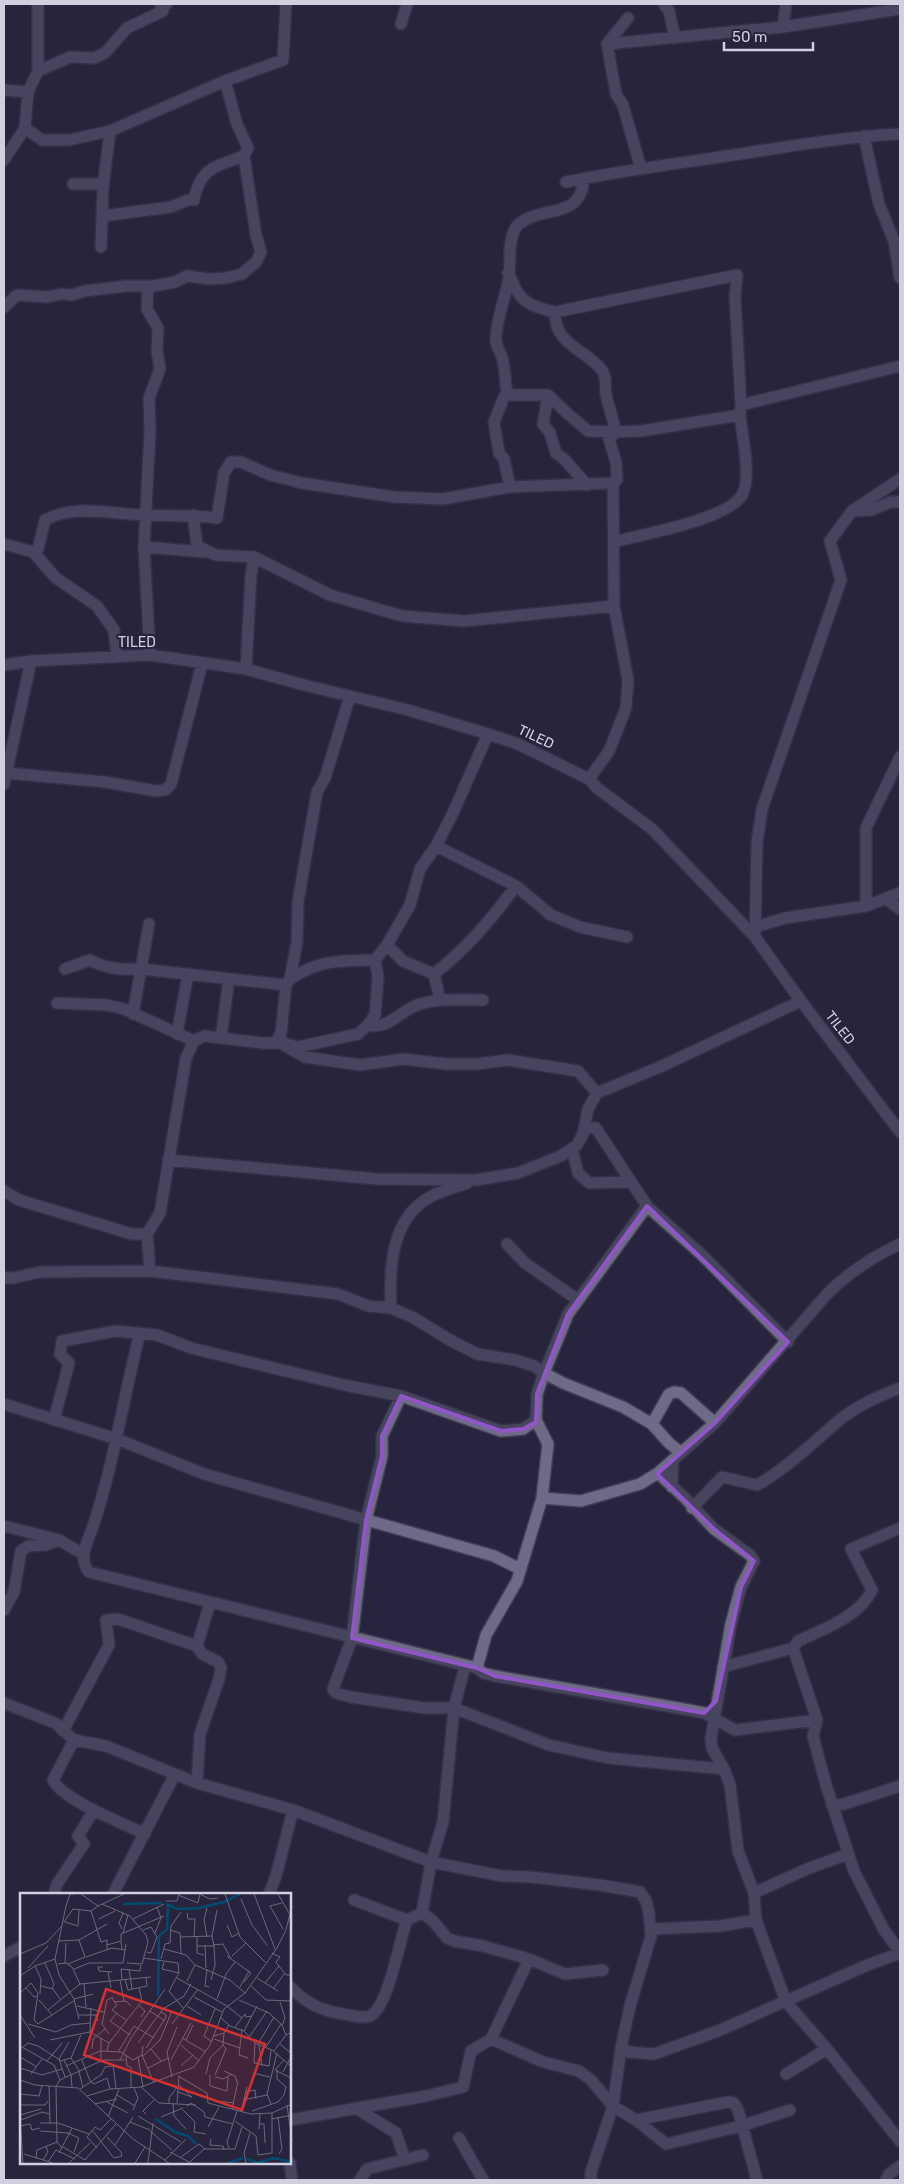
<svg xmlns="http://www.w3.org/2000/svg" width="904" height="2184" viewBox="0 0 904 2184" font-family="Rubik,sans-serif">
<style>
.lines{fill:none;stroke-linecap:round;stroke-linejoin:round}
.minor-casing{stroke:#433f54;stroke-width:14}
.minor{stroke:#6e6a88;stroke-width:11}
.marked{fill:none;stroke:#9055c7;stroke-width:4;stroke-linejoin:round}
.labels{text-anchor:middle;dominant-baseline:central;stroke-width:4.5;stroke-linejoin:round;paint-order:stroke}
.street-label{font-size:14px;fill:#d1d0e0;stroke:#28243d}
.inset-river{fill:none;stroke:#014b70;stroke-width:2.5}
.inset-road{fill:none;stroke:#6c697e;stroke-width:1}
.view{fill:#d63031;fill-opacity:0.15;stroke:#d63031;stroke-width:2.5}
.inset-edge{fill:none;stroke:#d1d0e0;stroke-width:2.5}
</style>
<rect width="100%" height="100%" fill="#28243d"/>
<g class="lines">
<defs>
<path id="minor" d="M664 4 669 11 675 38
M628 18 607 44 616 94 623 105 641 169
M401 24 407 4
M783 27 786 4
M607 44 783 27 900 9
M38 71 70 57 95 58 106 52 127 28 163 11 161 6 167 4
M4 90 28 92
M25 128 42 140H69L110 131 225 81 283 60 286 4
M864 136 879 204 894 241 900 278
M4 160 25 128 28 92 38 71V4
M566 182C619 171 673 164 727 156 785 147 842 137 900 134
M73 184H104
M102 216 171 207 188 200H194C200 167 217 166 244 156L248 148 237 124 225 81
M101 247 103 187 110 131
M508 273C511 278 513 283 515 288 524 305 538 308 555 312L737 275 735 297 741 405 740 415C742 435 752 478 742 495 727 520 643 534 614 542
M148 286 147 309 158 328 157 351 160 369 149 398 150 432 144 547 150 655
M4 307 17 295 48 297 61 294 72 295 85 291 126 286H154L175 282 187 276 209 279 226 278 242 274 256 262 261 252 256 235 244 156
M555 312C554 344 584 349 601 369 608 377 604 386 606 395 609 407 613 420 616 432L609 439 616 462 617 480 613 483
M508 395C504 384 506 372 503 361 502 354 496 347 496 340 496 321 504 301 508 283 510 273 510 260 510 249 511 241 512 230 519 224 544 204 580 221 584 179
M548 395 568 414 588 431 616 432 641 431 740 415
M548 395 543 424 550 433 556 453 565 460 587 485
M741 405 900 366
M510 487 504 459 499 453 494 422 504 397 508 395H548
M852 511 871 510 891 502H900
M193 515 197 546 216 555 254 557 330 595 402 616 464 621 614 606
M4 544 33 552 56 578 97 606 114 630 117 657
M144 547 204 552
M33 552 38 549 45 520C74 504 113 514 144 515 169 516 193 515 217 518L224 473 231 462H241L270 475 302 483 394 497 443 499 510 487 613 483 614 606 628 680 626 708 609 751 589 779
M4 665 31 661 150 655 246 669 304 685 408 710 488 734 518 744 589 779 597 788 652 829 755 937 801 1001 900 1132
M246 669 251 575 254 557
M6 773 105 782 156 791 165 790 171 784 202 664
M4 784 31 661
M436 846 516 886 551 915 580 927 627 937
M886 899 900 909
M866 906V828L900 757
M755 927 785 918 866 906 900 893
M755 937 757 843 762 809 841 580 830 541 852 511 900 479
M387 945 403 961 434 974 440 1000
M65 969 90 960C107 969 122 970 141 969L286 985
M434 974C468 947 490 921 516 886
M290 979C321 959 340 961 375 960
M57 1003 107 1005 124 1009 194 1041
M133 1014 149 924
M368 1025 375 1015 378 977 375 960 387 945 410 905 420 869 436 846 452 815 488 734
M177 1034 188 974
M221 1038 229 979
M276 1042 281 1033 286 985 290 979 297 942 298 902 317 792 325 778 350 696
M290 1045 298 1047 358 1034 368 1025C387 1031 402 1009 420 1004 440 998 462 1000 483 1000
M585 1128H596L647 1206 702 1255 788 1342
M572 1149 578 1173 589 1183 630 1182
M168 1160 377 1179 476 1180 518 1173 561 1156 577 1145 583 1134 588 1109 597 1093 662 1066 801 1001
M4 1191 19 1200 132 1234H147
M507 1244 525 1263 578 1300
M150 1271 147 1234 160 1213 186 1058 194 1041 204 1036 262 1043H285V1046L305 1057 360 1065 404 1059 446 1064H477L507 1060 578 1071 597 1093
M4 1278H13L40 1272 150 1271 338 1294 368 1306 391 1308 414 1318 448 1339 477 1354 515 1360 534 1366 544 1373 563 1383 623 1407 652 1424 668 1442 681 1453
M391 1308C389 1267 391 1215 434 1195 444 1190 456 1187 467 1183
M140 1333C123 1398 114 1465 92 1529 87 1543 78 1559 89 1572L477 1668 483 1673 495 1676 689 1710 704 1713 735 1730 817 1720
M401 1396 382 1436V1456L366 1520 352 1638 333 1689 336 1693 350 1697 425 1708H454L549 1745 608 1758 724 1769
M4 1404 117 1439 204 1474 494 1556 520 1569
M54 1420 69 1363 60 1354 62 1341 116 1331 157 1335 191 1348 344 1385 401 1396 501 1431 523 1429 536 1420
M652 1424 669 1394 674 1392 681 1393 715 1423
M658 1473 685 1498 714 1529 750 1555 754 1561 741 1587 731 1624 711 1738 712 1748 724 1769 730 1785 738 1851 754 1893 756 1920 786 2002 827 2049 900 2141
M672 1487 673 1460
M542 1498 581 1501 640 1484 658 1473 715 1423 827 1294C849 1272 872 1257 900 1244
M692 1508 722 1477 757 1485C789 1467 814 1441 842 1418 860 1404 880 1396 900 1388
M4 1526 59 1540 83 1554
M4 1610 14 1592 21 1551 28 1546 46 1545 59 1540
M197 1646 210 1603
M793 1648 817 1720 813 1736 826 1785 854 1871 884 1930 900 1952
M723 1667 793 1648 798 1641C824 1629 859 1617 872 1590L851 1549 900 1528
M477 1668 486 1635 517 1581 542 1498 548 1444 536 1420 537 1394 544 1373 568 1314 647 1206
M4 1703 55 1723 74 1740 106 1746 197 1783 293 1810 431 1862 502 1876 531 1877 600 1885 640 1892 646 1901 649 1913 651 1936 630 2006 621 2048 613 2106 591 2172V2180
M63 1731 109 1645 106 1620 118 1619 197 1646 202 1654 218 1662 221 1668 219 1679 200 1734 197 1783
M74 1740 53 1780C64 1801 123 1823 145 1834
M832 1806 844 1804 900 1786
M754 1893 807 1869 848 1854
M54 1894 57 1884 84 1844 78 1836 94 1810
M113 1894 175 1774
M269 1894 276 1876 293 1810
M354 1900 407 1920
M422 1913 431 1862 443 1822 454 1708 465 1666
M422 1913 433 1921 447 1938 454 1941 483 1946 529 1959 565 1974 603 1970
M652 1929 721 1926 756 1920
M4 1956 21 1947
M290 1987C308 2004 319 2010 343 2014 351 2015 363 2019 370 2016 389 2006 399 1941 407 1920L422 1913
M491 2039 543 2062 579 2071 591 2080 613 2106 636 2120 666 2144 741 2126 790 2110
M621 2048 629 2052 654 2054 718 2031 865 1966 900 1953
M786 2074 827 2049
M356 2108 396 2133 405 2160
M290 2120 426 2096 463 2087 471 2051 491 2039 529 1959
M636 2120 728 2102 734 2103 738 2110 757 2180
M459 2138 483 2180
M290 2163 292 2180
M360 2180 367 2169 423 2155
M886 2180 889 2174 900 2166"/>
</defs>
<use href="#minor" class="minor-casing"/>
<use href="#minor" class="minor"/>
</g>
<path d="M0 0H904V2184H0ZM647 1206 788 1342 715 1423 657 1474 714 1529 754 1561 741 1587 716 1701 704 1713 495 1676 477 1668 352 1638 366 1520 382 1456V1436L401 1396 501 1431 523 1429 536 1422 537 1394 568 1314Z" fill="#28243d" fill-opacity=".55" fill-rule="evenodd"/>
<path class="marked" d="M647 1206 788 1342 715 1423 657 1474 714 1529 754 1561 741 1587 716 1701 704 1713 495 1676 477 1668 352 1638 366 1520 382 1456V1436L401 1396 501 1431 523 1429 536 1422 537 1394 568 1314Z"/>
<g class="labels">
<g class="street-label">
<text x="137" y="642">TILED</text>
<text transform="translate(536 737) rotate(25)">TILED</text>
<text transform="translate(840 1028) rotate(52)">TILED</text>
</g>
</g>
<g transform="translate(20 1893)">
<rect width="271" height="271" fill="#28243d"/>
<path class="inset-river" d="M103 11 142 10M146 11 158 16 179 15 204 9 220 1M138 103 139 43 147 36 148 13M136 226 155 239 168 243 176 251M227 266 238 270 253 265 272 269M208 270 223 265"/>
<path class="inset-road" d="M61 1 78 13 104 1M180 1 190 6 198 5M205 1 220 44 245 69M234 1 255 56M258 1 269 20M158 2 178 10 180 1M221 6 232 32 247 52M146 8H157L159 1M262 10 250 13 263 36M82 11 110 23 126 42 128 49 122 71 107 70M187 15 184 27 187 44M71 18 81 49 87 47V57M167 20 168 26H175L174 44M79 26 95 18M113 26 144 11M44 29 53 16 71 18 78 13M45 29 58 33 59 17M207 32 212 44 219 40M102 36 99 30 103 20M123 37 131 34 137 44 131 60 127 59M150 37 160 40 161 60M103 40 108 22M135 40 141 25 137 14M160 44 192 43M177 44V60L184 62M39 48 59 47 87 31M101 48V41L144 23M87 52 101 48 102 56M185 52 186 75M193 52 203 51 211 66M177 53H194L195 72 191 87M194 53 192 43 197 17M144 56 166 62 175 72 210 87 225 100M252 60 260 64 256 69 259 73 266 82H272M0 61 26 50 41 34M207 63 231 80 224 89M212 63 226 50M66 64 92 55 106 57M123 65 158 70 159 80 149 98 164 116M35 66 39 82 54 106 59 126M141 66 145 51 150 50 151 33 161 19M144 69 142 76 159 80M25 70 34 91 32 96M45 70 46 50M38 71 46 70 52 74 60 91M48 71 65 64 59 47M15 73 21 86 20 101M83 74H78L79 78 92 79M8 75 28 53M54 76 69 70H103L106 51M109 76 112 96M187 76 185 93 189 94M88 79 91 95M0 83 15 73 35 66 46 13 50 1H54M157 85 207 113M237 85 258 98M105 86 108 97 127 93 126 84M100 87 104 108M102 87 101 76 120 78 121 72M167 88 175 72M64 90 66 114M245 90 259 73M21 93 33 96 40 106M231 93 246 107 272 108M220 94 229 78M6 95 14 104 18 103M253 96 265 80M0 100 11 90 18 100 14 127 18 131 55 107M174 104 202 119M92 105 97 112 92 117 106 127M54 106 73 101M197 106 206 81 215 69M19 107 32 122M219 107 249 120 262 132 266 142M94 109 106 108 111 113M260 109 265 125 262 132M118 112 125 118 121 124M57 113 84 119M167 113 181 122M207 113 222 125M28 117 60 91 131 84M130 118 145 128M97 120 90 128 110 142M0 122 15 145M59 122H76L78 128M200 124 210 133 224 138 235 150 252 157 272 174M8 131 36 139 51 132 70 130M152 131 178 96M215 134 225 121 226 124 232 123M222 136 219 162 228 165M224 138 237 113M70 139 71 115M89 141 82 131 87 107 93 104M194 143 204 140 209 132M230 143 247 118M162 145 186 159M194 146 220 155M30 147 70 139 89 150M166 147 173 132M192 149 184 143 195 116M118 150 143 116 164 103 171 91M235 150 234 170 249 173 251 157M238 151 254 124M260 151 272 161M161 152 179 168M239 152 242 173M0 153 34 172 40 187M123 153 122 162 134 190M246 154 261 131M2 155 8 150 18 153 40 167M126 155 145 126 146 122 141 119M72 156 73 146 85 136M131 156 141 168M87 158 89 150 122 108 119 95M254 158 266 142 272 139M98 159 114 133 134 145M106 162 107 173 111 174V195M0 164 17 174M118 164 123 194M122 164 140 147 152 118M51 165 60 179M44 167 51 182 52 194M62 167 70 188M100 167 111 145 145 96M151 167 171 130M264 167 255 177 271 185M27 168 42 150M40 168 51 165 61 142M81 168V145M93 171 96 195M46 173 80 158 101 159 113 167 122 162M161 173 173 162M0 175 22 182 42 176M128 175 148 165M204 178 215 183 217 189M59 179 63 194M263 179 272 162M233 180 250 184M11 181 22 166M186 181 190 165 203 152 204 140M190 182V193L207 198 208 184M195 182 206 156 203 152M158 183 187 200M45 184 39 166 49 149M152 184 147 159 157 134M195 184 203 186 212 181M0 187 15 192 58 195 113 246 149 270M70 188 74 191 87 185 90 196M158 191 172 204 158 199M29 193 30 230M121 194 139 210 176 212M60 196 81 182 85 174 93 173M225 199 235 197 236 206M187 200 188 210 231 221 252 220 272 211M0 201 19 203 22 193M97 202 115 213M67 203 90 196 121 194 174 174 190 152 204 116 225 100 257 55 266 37 272 13M223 207 247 202M196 208 214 210M87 209 108 220M157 210 159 183M75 211 97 206M149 211V205L158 193M153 211 154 223 166 236M251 211 247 201 257 160M0 212H25L28 208M267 212 272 248M167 213 171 210 184 219 185 224 213 231M212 216 218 188M113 217 118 205 114 195M163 217 175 229 174 239 186 241M232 218 258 209 264 202 266 194 257 186V177M221 219 227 194M126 221 123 218 134 207M0 222 21 216M0 223 3 270M118 223 161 249M88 224 99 196M141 224 163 215M258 224 262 256 259 261M252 226 272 222M1 227 22 219 30 221M215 228 236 243 238 262 252 260V220M110 229 130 237M20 230H38L69 241M239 231H244L245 250M0 233 10 231 12 237 20 235M188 234 199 214M239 236 240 221M72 237 94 265 102 263 101 259 87 244M20 238 48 240 59 245 54 259M130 238 152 257M191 246 190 252 203 253 204 257M95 252 113 224M43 254 65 267 96 231M42 255 37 249 36 193 40 187 83 167H105M77 255 67 244 75 234 80 237 91 226M209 255 207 249 217 218M150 259 171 270M39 260 52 235M4 261 33 270M161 264 179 251 185 256M16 265 17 257 37 249M23 267 28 259 26 253M145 267 166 246M28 269 36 257 55 266M170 269 184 256H215L222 234M49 270 70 250M115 270 125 254M128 270 133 230M226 270 224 260 230 240"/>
<path class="view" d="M86 96 245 151 222 217 64 162Z"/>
<rect width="271" height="271" class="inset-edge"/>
</g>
<rect width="904" height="2184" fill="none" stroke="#d1d0e0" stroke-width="10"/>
<path d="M724 42v8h89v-8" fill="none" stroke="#d1d0e0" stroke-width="2.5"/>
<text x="732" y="42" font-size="15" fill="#d1d0e0" stroke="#28243d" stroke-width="4" paint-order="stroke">50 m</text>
</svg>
